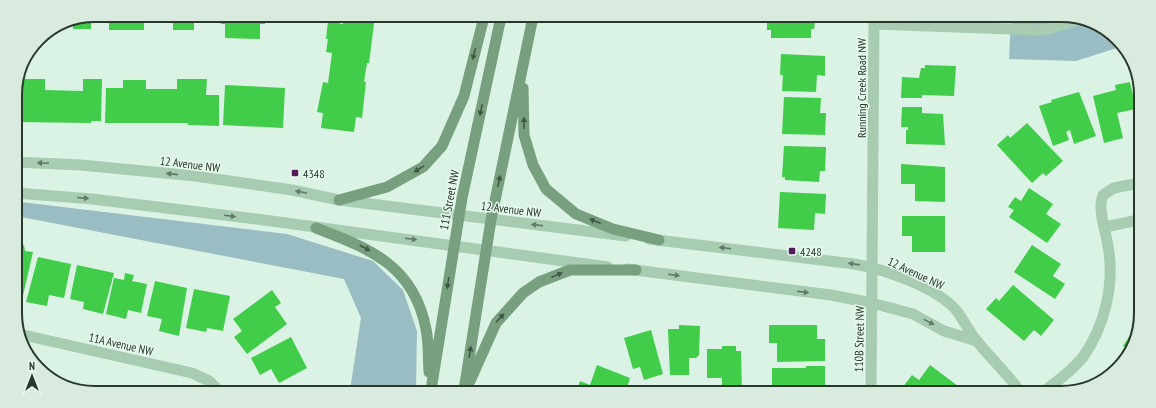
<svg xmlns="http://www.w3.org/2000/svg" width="1156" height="408" viewBox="0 0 1156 408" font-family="'PT Sans Narrow',sans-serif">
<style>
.green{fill:#9abcc3}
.building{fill:#41cc4a}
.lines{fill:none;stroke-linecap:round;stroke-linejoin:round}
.minor{stroke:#a7ccb1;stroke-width:11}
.tertiary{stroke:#a7ccb1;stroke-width:11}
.secondary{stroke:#78a07f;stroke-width:11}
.oneway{fill:#405744}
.oneway2{fill:#617b67}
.poi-dot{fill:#551b5c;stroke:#e8faef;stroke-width:1.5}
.labels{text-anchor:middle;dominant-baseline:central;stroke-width:3;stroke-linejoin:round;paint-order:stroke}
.street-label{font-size:12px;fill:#28382a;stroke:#e8faef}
.poi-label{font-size:12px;fill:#28382a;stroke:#e8faef;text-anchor:start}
.rim{fill:none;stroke:#28382a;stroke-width:2}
</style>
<rect width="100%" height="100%" fill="#dbf3e4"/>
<path class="green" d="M1011 19H1087L1121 42 1123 46 1076 61 1009 59Z
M21 202 287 234 373 261 403 290 417 331 416 390H350L361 318 344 279 16 216V206Z"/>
<path class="building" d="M95 15H194V30H173V23H159V18H144V30H109V19H91V29H73V19Z
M221 16H265V24H260V39L225 38V24H221Z
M344 16H375L369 63H367L364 82H366L362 118 356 117 354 132 321 128 323 113 317 112 323 82 328 83 332 53 326 52 328 39H326L328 21 343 24Z
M767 18H827V23L815 22 814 29H811V38H771V30H767Z
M781 54 825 56V76L817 75 816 92 782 91 783 75H780Z
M925 65 956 66 954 96 922 95V98H901L902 77 919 78 921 68H925Z
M18 79H45V90L83 91V79H102L101 121H91V123L15 122V89Z
M177 79H207L206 95H219V126L188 125V123H105L106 88H123V80H146V89H177Z
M1130 82 1136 109 1117 113 1123 138 1104 143 1093 96 1116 90 1115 85Z
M225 85 285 88 283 128 223 125Z
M1079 92 1096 136 1074 144 1070 130 1066 132 1069 140 1053 146 1039 106 1052 102 1051 100Z
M784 97 821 98 820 113H826L825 135 782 134Z
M902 107H922V113L943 114 945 145 906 144V130H908V127H901Z
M1027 123 1063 161 1046 176 1043 173 1032 183 997 145 1008 135 1010 138Z
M784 146 826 147 825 171H820L819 182 785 180V177H782Z
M901 164 945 167V202L915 201V184H901Z
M1029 188 1053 204 1046 214 1061 224 1047 243 1009 217 1014 210 1008 207 1015 197 1021 201Z
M780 192 826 194 825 214 815 213 814 230 778 228Z
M902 216H945V252H912V236H902Z
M18 244 24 245 25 251 33 252 22 300 16 299V246Z
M1032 245 1061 264 1053 276 1065 284 1055 299 1014 272Z
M38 257 71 264 64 298 49 295 47 306 26 302Z
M77 265 114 273 103 314 83 309 84 302 70 299Z
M125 273 134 275 132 281 147 284 141 313 128 310 126 319 106 314 114 278 124 280Z
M155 281 187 288 179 336 159 331 162 319 147 316Z
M1013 285 1054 320 1041 336 1034 330 1024 341 986 309 996 298 999 301Z
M194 289 230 296 223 331 207 328 206 332 186 328Z
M272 290 281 303 275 307 287 324 247 354 234 337 242 331 233 319Z
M679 325 700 326 699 355 696 358H689V375H670L668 329H679Z
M769 325H817V339H825V361L777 362V343H769Z
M1134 329 1137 331V339L1129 350 1123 346Z
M651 330 663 374 644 380 640 367 633 369 624 338Z
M291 337 307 368 279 383 271 369 260 375 251 358Z
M722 346H736V351H741L742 392 722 391V378H707V349H722Z
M597 365 630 378 626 391H577L580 381 590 385Z
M930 365 966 392H899L912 375 919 380Z
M1114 365 1117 367 1110 376 1103 379Z
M806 366H825V386H811V392H772V368H806Z
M62 381 82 386 81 389H69L62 384Z"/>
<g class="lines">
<path class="minor" d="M1105 227 1138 220
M19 334 192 373 209 381 217 389
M871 392 874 24 1038 30 1048 29 1081 19
M1042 393C1056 382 1072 371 1083 357 1105 326 1115 283 1108 246 1106 231 1097 210 1103 195L1114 188 1139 183"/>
<path class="tertiary" d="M16 162 81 165 195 176 292 190 339 200 626 236
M16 193 92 199 264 220 608 267
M649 239 854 264C884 269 936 287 956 310 964 320 969 332 977 341 991 359 1008 374 1021 393
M627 269 831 295 872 303 913 314 944 331 977 341"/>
<path class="secondary" d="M523 88 524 135 533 165 546 189 576 214 613 229 659 240
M339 200 387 187 423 167 442 146 464 96 484 17
M316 228C371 249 414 266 426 329 429 343 428 358 429 372
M470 381 496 323 523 293 539 282 570 270H636
M431 390 462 198 501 17
M464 390 491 220 533 17"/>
</g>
<defs><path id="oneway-solid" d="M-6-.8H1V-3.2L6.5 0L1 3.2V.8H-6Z"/></defs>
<g class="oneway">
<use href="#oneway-solid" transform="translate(474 54) rotate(104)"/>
<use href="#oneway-solid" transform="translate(481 110) rotate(102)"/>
<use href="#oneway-solid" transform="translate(524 123) rotate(-91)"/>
<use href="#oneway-solid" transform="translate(419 169) rotate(148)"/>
<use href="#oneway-solid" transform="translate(499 181) rotate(-78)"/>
<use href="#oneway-solid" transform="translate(595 221) rotate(-159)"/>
<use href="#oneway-solid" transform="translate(365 248) rotate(27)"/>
<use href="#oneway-solid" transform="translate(557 275) rotate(-22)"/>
<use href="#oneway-solid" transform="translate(448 283) rotate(99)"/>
<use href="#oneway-solid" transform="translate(500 318) rotate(-47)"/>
<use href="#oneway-solid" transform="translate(470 352) rotate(-81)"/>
</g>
<g class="oneway2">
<use href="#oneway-solid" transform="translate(43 163) rotate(-177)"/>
<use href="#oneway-solid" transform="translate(172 174) rotate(-174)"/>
<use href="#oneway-solid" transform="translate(301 192) rotate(-169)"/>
<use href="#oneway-solid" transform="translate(83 198) rotate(5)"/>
<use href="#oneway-solid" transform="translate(230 216) rotate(7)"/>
<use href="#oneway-solid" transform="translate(537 225) rotate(-173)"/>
<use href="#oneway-solid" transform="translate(411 239) rotate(7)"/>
<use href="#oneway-solid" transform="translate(725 248) rotate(-173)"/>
<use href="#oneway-solid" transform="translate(854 264) rotate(-172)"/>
<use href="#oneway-solid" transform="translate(674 275) rotate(7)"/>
<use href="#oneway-solid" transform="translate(803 292) rotate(7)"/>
<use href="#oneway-solid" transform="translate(929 322) rotate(28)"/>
</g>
<g class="poi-dot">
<rect x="291" y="169" width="8" height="8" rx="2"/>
<rect x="788" y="247" width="8" height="8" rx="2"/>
</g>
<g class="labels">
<g class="street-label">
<text transform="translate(861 88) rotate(-90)">Running Creek Road NW</text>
<text transform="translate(190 164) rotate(7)">12 Avenue NW</text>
<text transform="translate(449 200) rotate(-79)">111 Street NW</text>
<text transform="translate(511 209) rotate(7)">12 Avenue NW</text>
<text transform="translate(916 273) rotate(25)">12 Avenue NW</text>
<text transform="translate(859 339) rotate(-89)">110B Street NW</text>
<text transform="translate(121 344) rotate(13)">11A Avenue NW</text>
</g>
<g class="poi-label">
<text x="303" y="173">4348</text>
<text x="800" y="251">4248</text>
</g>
</g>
<path d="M0 0H1156V408H0ZM95 22H1061A73 73 0 0 1 1134 95V313A73 73 0 0 1 1061 386H95A73 73 0 0 1 22 313V95A73 73 0 0 1 95 22Z" fill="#d9eadf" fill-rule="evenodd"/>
<path class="rim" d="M95 22H1061A73 73 0 0 1 1134 95V313A73 73 0 0 1 1061 386H95A73 73 0 0 1 22 313V95A73 73 0 0 1 95 22Z"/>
<g transform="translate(32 376)" stroke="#e8faef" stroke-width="3" paint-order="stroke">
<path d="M0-3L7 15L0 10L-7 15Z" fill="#28382a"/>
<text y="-6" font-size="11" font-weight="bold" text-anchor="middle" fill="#28382a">N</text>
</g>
</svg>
